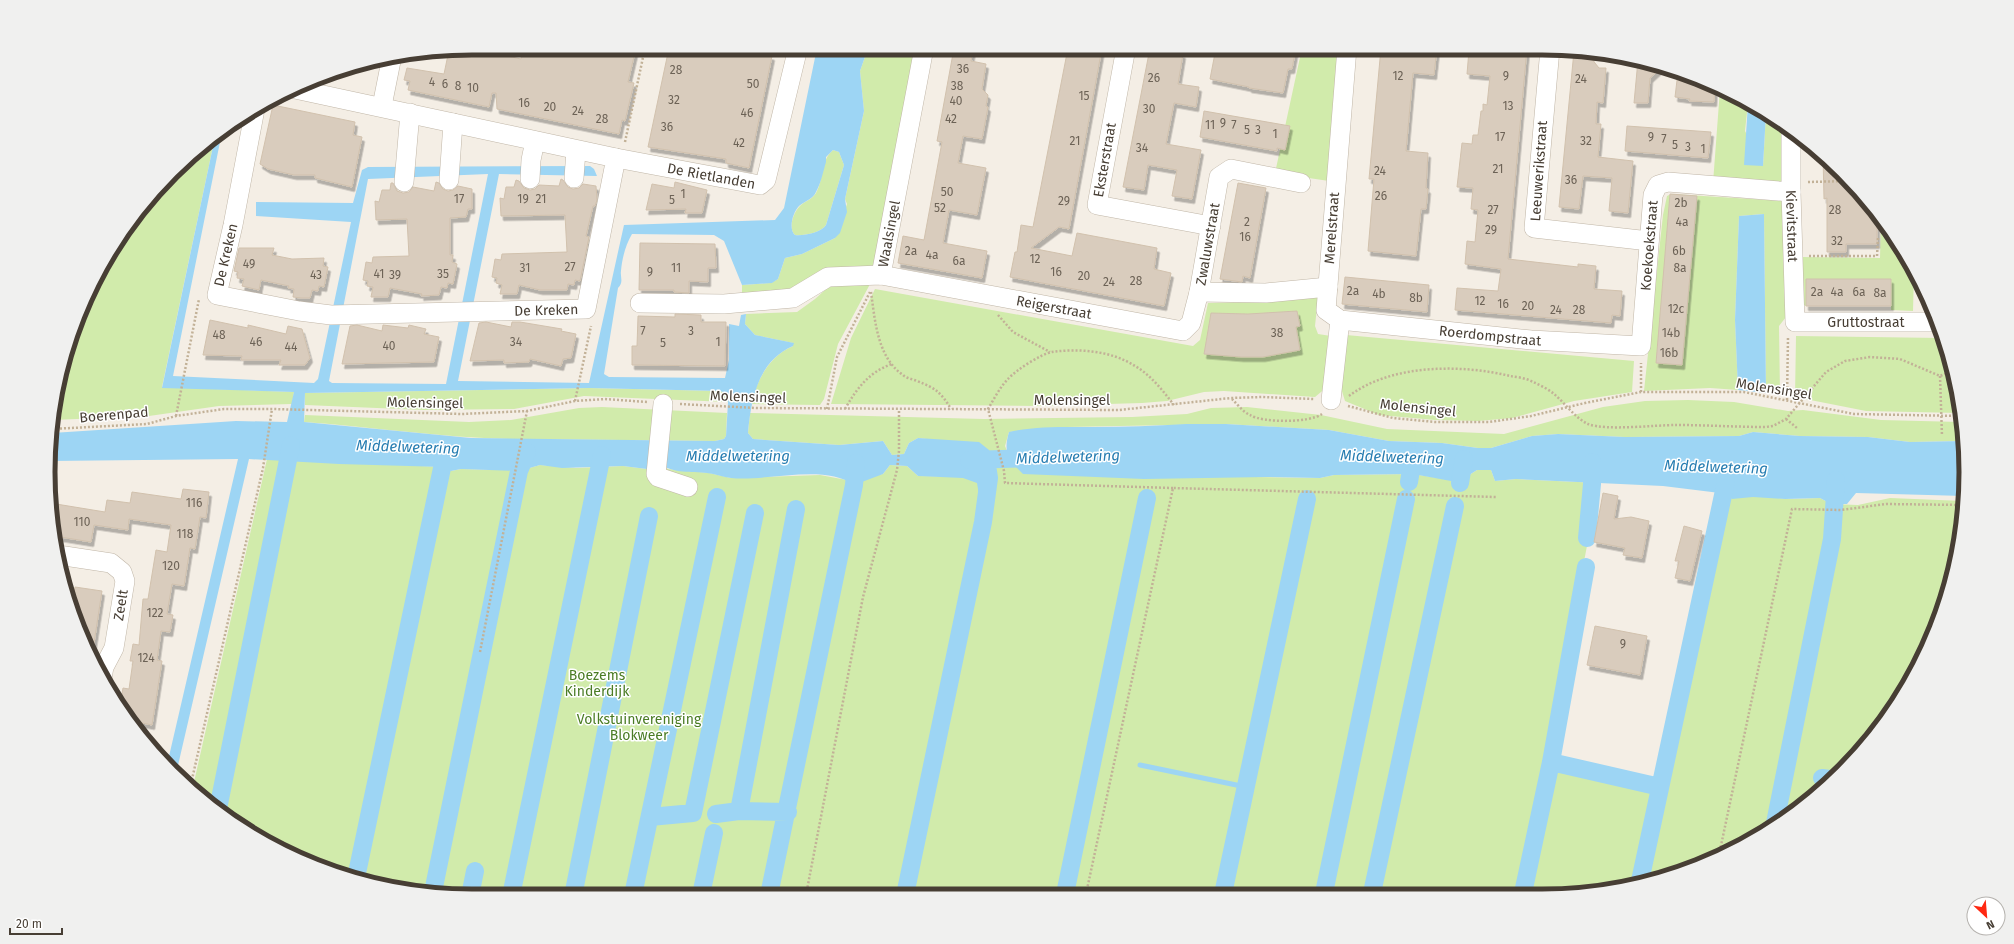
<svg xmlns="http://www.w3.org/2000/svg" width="2014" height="944" viewBox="0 0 2014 944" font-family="'Fira Sans',sans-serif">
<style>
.green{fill:#d1ebab}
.water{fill:#9dd5f4;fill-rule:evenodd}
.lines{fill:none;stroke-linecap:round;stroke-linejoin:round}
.stream{stroke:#9dd5f4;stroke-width:5}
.canal{stroke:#9dd5f4;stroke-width:18}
.building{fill:#d9ccbd;stroke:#d1c1ad;filter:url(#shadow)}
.minor-casing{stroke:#c0b6a7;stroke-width:20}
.path{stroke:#c2b197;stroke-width:2.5;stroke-dasharray:2 2;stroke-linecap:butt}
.minor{stroke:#fff;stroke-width:19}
.labels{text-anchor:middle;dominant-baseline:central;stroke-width:3;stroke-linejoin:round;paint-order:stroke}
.number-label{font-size:12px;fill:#6c6256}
.street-label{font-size:14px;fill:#473e34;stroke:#fff}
.park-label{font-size:14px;fill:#4a7c24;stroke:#fff}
.water-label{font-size:15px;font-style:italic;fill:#267db1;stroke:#fff}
.rim{fill:none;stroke:#473e34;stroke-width:5}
</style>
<defs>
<filter id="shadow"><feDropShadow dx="2.5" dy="4.5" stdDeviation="0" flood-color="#0004"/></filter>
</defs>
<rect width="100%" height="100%" fill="#f4eee5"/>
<path class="green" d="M873 48H916L874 269 786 292 742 297V285L771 283 778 279 785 258 802 254 835 238 847 204 845 199 864 111 860 71 866 54Z
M1302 48H1342L1329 181 1275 173Z
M1720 89 1748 103 1745 131 1763 166 1766 113 1787 127 1786 179 1779 184 1713 183Z
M215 137 162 387 294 392 292 404 219 406 149 416 53 420C64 312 127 200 215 137Z
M833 150 839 152 844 165 826 225C821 233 803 236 795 235 788 229 793 213 799 207 804 201 812 200 816 193 824 179 820 161 833 150Z
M1671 194 1786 201V317L1779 326 1780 395 1766 393 1764 214 1739 216 1735 320 1738 390 1710 388 1644 391 1663 215 1667 196Z
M1881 220 1894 236 1914 272 1913 311 1891 310 1890 279H1806V306L1802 304V257L1880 258Z
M834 282H869V286L838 344 824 399 820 405 751 404C757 380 769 356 793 346V343L755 335 745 324 746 314 797 312 815 299Z
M1319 288 1315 326 1318 334 1331 336 1327 387 1315 397 1224 391 1204 392 1167 401 1142 403 1038 406 831 404 851 338 875 289 1193 346 1200 340 1208 303 1258 302Z
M1346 335 1634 361 1632 392 1574 401 1512 418 1478 421 1435 420 1379 415 1345 401 1341 388Z
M1796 336 1942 338 1958 389 1960 413 1866 411 1795 397Z
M589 388 720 391 726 393 728 402 584 396 514 409 425 410 305 405V393Z
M1688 400 1734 402 1788 411 1803 410 1881 420 1961 422 1963 441 1910 442 1868 437 1800 436 1753 432 1739 436 1625 437 1558 434 1532 436 1491 448H1478L1442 443 1389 441 1329 430 1226 424 1066 427 1009 432 1005 446 1012 463 1046 474 1320 478 1334 475 1413 474 1438 478 1463 479 1477 470H1491L1495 481 1516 479 1599 483 1582 572 1591 577 1551 762 1663 791 1728 494 1789 499 1820 498 1831 504 1858 505 1890 498 1963 501 1958 554 1934 634 1879 730 1800 808 1704 864 1598 892 472 896 389 888 310 864 260 839 192 791 267 459 443 467 451 471 461 469 496 470 514 439C444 438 374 427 304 422L305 415 469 422 511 420 579 408 602 407 727 413 726 436 724 439 715 441 528 439 522 470 540 465 576 468 623 466 647 469 660 464 668 469 709 473 731 478 820 475 847 480 883 474 890 465 907 466 918 476 997 477 944 441 918 438 909 443 904 454 892 455 883 441 839 445 753 439 748 433 750 413 984 419 1132 417 1187 414 1211 408 1247 407 1321 415 1387 429 1504 434 1603 407 1645 401Z"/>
<path class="water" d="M817 48H873L866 54 860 71 864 111 845 199 847 212 840 233 835 238 802 254 785 258 778 279 772 283 742 285 724 241 714 235 632 234C626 244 622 258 621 271 620 277 624 282 618 288L604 374 609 377 725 378 729 360V324L739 326 741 315 746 314 745 324 755 335 794 343 793 346C758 361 751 399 748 433L753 439 839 445 883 441 892 455 904 454 909 443 918 438 979 442 989 450 992 457 997 477 989 478 954 668 979 495 977 483 963 478 918 476 907 466 890 465 883 474 854 485C824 463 767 482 731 478 723 477 715 474 707 473 691 471 674 474 660 464L647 469 623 466 562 468 540 465 519 471 461 469 451 471 443 467 339 464 249 459 176 774 167 765 238 459 49 461 52 433 236 421 287 422 294 392 162 388 215 137 222 132 173 376 314 383 318 379 351 222 256 216V202L353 203 362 170 368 167 590 166 594 169 597 176 499 174 458 381 589 383 624 225 775 220 784 208ZM833 150 839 152 844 165 826 225C821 233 803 236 795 235 788 229 793 212 799 206 805 201 813 199 816 192 821 183 823 172 826 162V157ZM488 174 446 384 332 383 329 381 368 179ZM589 388 720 391 726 393 728 402 726 436 724 439 715 441 471 438 304 422 305 393Z
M1748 103 1766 113 1763 166 1744 165Z
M1764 214 1766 393 1738 390 1735 320 1739 216Z
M1186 424H1226L1329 430 1389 441 1442 443 1478 448H1491L1532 436 1558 434 1625 437 1739 436 1753 432 1800 436 1868 437 1910 442 1963 441 1966 472 1964 496 1856 493 1847 504H1831L1820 498 1785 499 1753 497 1732 499 1728 494 1663 486 1516 479 1495 481 1491 470H1477L1463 479 1451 481 1413 474 1334 475 1320 478 1267 477 1144 479 1023 474C1008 460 1003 452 1009 432 1036 426 1065 427 1093 427 1124 427 1155 426 1186 424Z"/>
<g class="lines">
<path class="stream" d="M1140 765 1246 787"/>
<path class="canal" d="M969 460 1033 458
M1409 482 1413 457
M1460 483 1464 459
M1587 538 1592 484V462
M1551 762 1660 787
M1822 778 1830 779
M218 809 291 445
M739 811 796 509
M716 814 739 811 788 812
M650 817 693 813 755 513
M1775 823 1832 539 1836 480
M356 878 446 449
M1640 881 1725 486 1726 469
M433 892 519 471 527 452
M1324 893 1406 499
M1372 893 1455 506
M1523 893 1551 762 1586 567
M1065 894 1147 498
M1223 894 1307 499
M633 895 717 497
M701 895 714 833
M769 895 854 485 856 463
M905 895 983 522 989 478 986 459
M470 896 475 871
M511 896 602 455
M573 896 649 516"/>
</g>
<path class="building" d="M472 48H479V50L521 59 523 48H636L628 82 634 83 625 121 622 120 619 134 497 109 496 93H492L489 107 408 90 410 81 404 80 407 68 444 74 449 50Z
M669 48H750L749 52 772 56 749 168 726 163V159L648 147Z
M954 48H973L971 61 986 64 982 89 988 95 986 106 988 107 982 139 963 136 958 163 986 168 977 215 949 210 943 243 987 251 982 278 898 263 903 236 924 240 942 142 937 141Z
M1068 48 1083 50V48H1102L1069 229 1059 227 1031 248 1072 256 1077 233 1157 248 1154 269 1171 273 1164 306 1010 277 1015 252H1017L1021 225 1033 227Z
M1150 48H1168V51L1183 54 1178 84 1199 87 1196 107 1174 103 1166 144 1201 150 1192 199 1172 196 1177 170 1148 165 1144 190 1123 187Z
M1216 48H1296L1292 69H1288L1283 93 1249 88V87L1210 79Z
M1381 48H1437L1434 75 1413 73 1406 151 1428 153 1426 188 1428 189 1426 209H1421L1416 256 1368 251 1374 179H1369Z
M1493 48H1527L1508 259 1578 267V264L1596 266 1594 289 1622 291 1620 316 1612 315 1611 323 1455 310 1457 288 1498 291 1501 269 1465 264 1467 241 1475 242 1478 210 1471 209 1473 188 1457 187 1462 143 1472 144 1473 135H1478L1481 111H1483V104L1487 105 1490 76 1467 74 1469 50 1492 52Z
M1574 51 1592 53 1591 58 1599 68H1606L1603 103 1597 102 1596 124H1601L1598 157 1633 161 1628 213 1609 211 1612 178 1583 176 1579 209 1559 207Z
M1638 60 1662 67 1650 78 1648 103H1634Z
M1678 72 1704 80 1715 86 1714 102 1689 101 1690 99 1675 97Z
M273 105 355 122 353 135 362 137 352 187 315 178V175H294L268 169 260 164Z
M1204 111 1290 126 1285 150 1277 148V151L1200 137Z
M1627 126 1711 132 1708 158 1625 151Z
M1823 156 1842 172 1884 224 1877 227V244H1846V252H1827V198L1824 199Z
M561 179 563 180 568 187 573 189 579 188 583 184 596 186 597 200 595 206H593L586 236 589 237 580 281 575 280 574 285 568 284 567 290H540L519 285 517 294H500L502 285 496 283 497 278 492 277 495 259 501 260 502 254 567 252 565 215 501 216 500 198 504 199 506 187H514L516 180 519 181 524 188 530 190 535 189 539 185 559 186Z
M436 182 439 183 443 189 448 191 453 190 458 186 472 189V209H468L466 217 450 218V255H453L452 262 457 264 453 284 448 283 447 288 441 287 439 295 421 296 422 294 390 288 388 297H371L373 287 367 286 368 281 363 280 366 262 372 263 373 257 409 256 407 219 376 220 375 201 379 202 382 190H390L391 183H393L397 191 403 193 409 192 413 187 434 191Z
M675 182 707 190 702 213H685L686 209 646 210 652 184 674 188Z
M1238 183 1266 188 1250 278 1243 276 1242 282 1220 279Z
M1670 194 1697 196 1682 365 1656 363Z
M640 243 715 244 716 268H708V282L689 281V293L674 292V290H639Z
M239 248H274L272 255 292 259 324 258 323 266 328 267 324 287 319 286 318 291 312 290 310 298H301L293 297 294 289 288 288 289 286 261 280 259 290 242 286 244 279 237 278 238 272 234 271Z
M1345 277 1429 285 1427 312 1342 304Z
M1806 279H1891V306H1806Z
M1297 311 1300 326 1296 327 1300 350 1263 357H1241L1204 354 1211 313 1248 314Z
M675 314 701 315V322H726L725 366 632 365V346H637L638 316 675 317Z
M210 320 248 328V325L286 334 288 326 302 329 310 358 305 365H279L281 360H241L242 356 203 355Z
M486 322 511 327 512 322H520L562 329 561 331 576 334 571 358 563 359 561 366 530 359 529 362 504 363V360L470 361 479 323Z
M357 325 382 331 383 325 408 328 409 325 426 329 424 334 439 337 434 362 342 364 350 326Z
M183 489 209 492 206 518 200 517 195 549 190 548 184 586 172 584 167 614 173 615 170 632 161 631 157 660 162 661 152 725 132 721 120 706 123 688 129 689 133 661H130L133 644 139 645 143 599H148L156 550 167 552 171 525 129 519 128 530 94 525 91 542 54 536 50 503 105 512 107 500 130 503 132 492 181 499Z
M1603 493 1618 496 1614 519 1631 517 1649 521 1642 558 1623 555 1625 548 1594 542Z
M1684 526 1702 531 1690 581 1675 578 1679 561H1675Z
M75 587 102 591 92 656 71 610Z
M1595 626 1647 636 1640 675 1587 665Z"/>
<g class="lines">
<defs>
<g id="minor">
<path d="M1126 48 1097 205 1211 226"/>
<path id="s1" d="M1347 48 1326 310 1340 320 1531 340 1641 346 1653 195 1658 185 1668 182 1791 192"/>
<path d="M1550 49 1534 228 1649 241"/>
<path d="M382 106 392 56"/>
<path id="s2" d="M255 109 233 225 217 295 299 311 331 315 586 309 616 158 295 89"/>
<path id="s3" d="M1791 131V192L1795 322H1937"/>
<path id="s4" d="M616 158 760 185 766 180 798 48"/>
<path d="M574 178 576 150"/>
<path d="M530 179 531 160 535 141"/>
<path d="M449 180 453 123"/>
<path d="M404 182 410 113"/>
<path d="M1301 183 1231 169 1219 177 1199 292 1266 293 1328 287"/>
<path id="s5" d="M881 275 924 48"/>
<path id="s6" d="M640 303 724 304 793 298 828 277 881 275 1183 331 1191 323 1199 292"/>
<path d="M1331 400 1340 320"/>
<path d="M663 404 656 474 658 477 688 487"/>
<path d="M58 555 111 563 122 572 125 581 114 648 104 667 102 678"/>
</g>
</defs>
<use href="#minor" class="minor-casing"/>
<path class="path" d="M625 142 645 48
M1808 182 1849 181
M1809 256H1877L1878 238
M871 292C875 320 877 357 903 375 906 378 912 379 917 381 935 388 941 392 951 409
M998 315 1013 332 1050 352
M1940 376 1942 436
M1641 392V363
M1349 396C1391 364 1461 364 1510 376 1517 377 1526 378 1533 382 1540 385 1548 389 1554 394 1565 403 1575 418 1588 424 1607 431 1654 425 1676 425 1706 425 1736 427 1766 427L1773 426 1786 419 1826 372 1845 361 1870 357 1900 359 1940 376 1952 371
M1232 399C1237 404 1243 412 1250 415 1263 423 1309 423 1322 414
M1787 400 1788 337
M575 401 591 326
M680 404 756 408 1119 410 1231 398 1262 397 1314 399
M1348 406 1393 418 1435 422H1489L1531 416 1585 403 1641 392H1744L1854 414 1960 416
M827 409 837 357 870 292
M845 409C857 388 869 372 892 364
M176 416 199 299
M1786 419 1797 428
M52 429 147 424 176 416 224 409H272L462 414 527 411 575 401 605 399 647 402
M1173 488 1005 483 1004 471 988 409C994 399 1000 387 1008 379 1016 370 1041 354 1052 352 1079 348 1112 351 1135 366 1151 375 1163 391 1174 405
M480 652 527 411
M190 788 263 468 272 409
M1719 855 1792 509 1841 510 1886 504 1963 505
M1086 894 1173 488 1496 497
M806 895 863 597 897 470 899 451V409"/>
<use href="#minor" class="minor"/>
</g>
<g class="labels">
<g class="number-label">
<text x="963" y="69">36</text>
<text x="676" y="70">28</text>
<text x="1398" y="76">12</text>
<text x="1506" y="76">9</text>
<text x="1154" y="78">26</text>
<text x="1581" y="79">24</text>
<text x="432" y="82">4</text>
<text x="445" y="84">6</text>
<text x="753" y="84">50</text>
<text x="458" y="86">8</text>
<text x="957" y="86">38</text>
<text x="473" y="88">10</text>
<text x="1084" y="96">15</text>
<text x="674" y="100">32</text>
<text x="956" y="101">40</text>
<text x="524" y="103">16</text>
<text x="1508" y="106">13</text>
<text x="550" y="107">20</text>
<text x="1149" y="109">30</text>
<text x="578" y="111">24</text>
<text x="747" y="113">46</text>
<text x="602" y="119">28</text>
<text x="951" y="119">42</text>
<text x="1223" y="123">9</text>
<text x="1210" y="125">11</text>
<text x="1234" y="125">7</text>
<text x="667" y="127">36</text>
<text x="1247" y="130">5</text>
<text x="1258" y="130">3</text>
<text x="1275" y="134">1</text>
<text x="1500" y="137">17</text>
<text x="1651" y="137">9</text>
<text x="1664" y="139">7</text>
<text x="1075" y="141">21</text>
<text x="1586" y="141">32</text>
<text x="739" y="143">42</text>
<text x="1675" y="145">5</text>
<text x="1688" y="147">3</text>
<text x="1142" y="148">34</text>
<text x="1703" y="149">1</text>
<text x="1498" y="169">21</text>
<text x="1380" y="171">24</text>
<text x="1571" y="180">36</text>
<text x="947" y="192">50</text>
<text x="683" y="194">1</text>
<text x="1381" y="196">26</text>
<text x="459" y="199">17</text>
<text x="523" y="199">19</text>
<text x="541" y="199">21</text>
<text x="672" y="200">5</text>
<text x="1064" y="201">29</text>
<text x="1681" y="203">2b</text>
<text x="940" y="208">52</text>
<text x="1493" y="210">27</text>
<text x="1835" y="210">28</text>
<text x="1247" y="222">2</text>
<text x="1682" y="222">4a</text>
<text x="1491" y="230">29</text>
<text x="1245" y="237">16</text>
<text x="1837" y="241">32</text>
<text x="911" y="251">2a</text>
<text x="1679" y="251">6b</text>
<text x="932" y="255">4a</text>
<text x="1035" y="259">12</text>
<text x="959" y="261">6a</text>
<text x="249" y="264">49</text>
<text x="570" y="267">27</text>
<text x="525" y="268">31</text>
<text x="676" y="268">11</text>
<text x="1680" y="268">8a</text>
<text x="650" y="272">9</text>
<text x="1056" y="272">16</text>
<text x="379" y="274">41</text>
<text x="443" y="274">35</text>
<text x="316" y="275">43</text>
<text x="395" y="275">39</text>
<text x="1084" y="276">20</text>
<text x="1136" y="281">28</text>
<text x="1109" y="282">24</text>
<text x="1353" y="291">2a</text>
<text x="1817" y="292">2a</text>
<text x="1837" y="292">4a</text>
<text x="1859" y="292">6a</text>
<text x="1880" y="293">8a</text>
<text x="1379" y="294">4b</text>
<text x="1416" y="298">8b</text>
<text x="1480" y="301">12</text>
<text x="1503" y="304">16</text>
<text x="1528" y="306">20</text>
<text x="1676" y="309">12c</text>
<text x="1556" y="310">24</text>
<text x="1579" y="310">28</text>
<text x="643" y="331">7</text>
<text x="691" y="331">3</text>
<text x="1277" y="333">38</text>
<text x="1671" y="333">14b</text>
<text x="219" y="335">48</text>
<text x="256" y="342">46</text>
<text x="516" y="342">34</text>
<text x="718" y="342">1</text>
<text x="663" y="343">5</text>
<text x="389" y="346">40</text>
<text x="291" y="347">44</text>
<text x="1669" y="353">16b</text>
<text x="194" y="503">116</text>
<text x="82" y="522">110</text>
<text x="185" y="534">118</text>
<text x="171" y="566">120</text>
<text x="155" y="613">122</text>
<text x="1623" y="644">9</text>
<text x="146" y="658">124</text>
</g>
<g class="street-label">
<text transform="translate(1105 160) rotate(-80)">Eksterstraat</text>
<text transform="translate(1539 171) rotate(-86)">Leeuwerikstraat</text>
<text stroke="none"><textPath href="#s4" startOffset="97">De Rietlanden</textPath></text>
<text stroke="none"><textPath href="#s3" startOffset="95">Kievitstraat</textPath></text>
<text transform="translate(1332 228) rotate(-86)">Merelstraat</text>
<text stroke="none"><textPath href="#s5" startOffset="42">Waalsingel</textPath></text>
<text transform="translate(1208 244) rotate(-80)">Zwaluwstraat</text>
<text stroke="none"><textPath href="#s1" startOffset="683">Koekoekstraat</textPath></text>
<text transform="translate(226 255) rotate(-77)">De Kreken</text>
<text stroke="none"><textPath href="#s6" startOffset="423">Reigerstraat</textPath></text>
<text stroke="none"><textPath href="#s2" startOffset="521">De Kreken</textPath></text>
<text stroke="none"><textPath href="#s3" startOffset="262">Gruttostraat</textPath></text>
<text stroke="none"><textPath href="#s1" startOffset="431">Roerdompstraat</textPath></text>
<text transform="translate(1774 389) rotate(9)">Molensingel</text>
<text transform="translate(748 397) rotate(2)">Molensingel</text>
<text x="1072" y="400">Molensingel</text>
<text transform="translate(425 403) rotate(1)">Molensingel</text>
<text transform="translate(1418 408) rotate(6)">Molensingel</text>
<text transform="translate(114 415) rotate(-5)">Boerenpad</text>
<text transform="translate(121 605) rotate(-81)">Zeelt</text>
</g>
<g class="park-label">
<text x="597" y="675">Boezems<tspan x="597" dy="16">Kinderdijk</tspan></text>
<text x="639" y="719">Volkstuinvereniging<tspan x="639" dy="16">Blokweer</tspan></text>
</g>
<g class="water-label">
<text transform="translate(408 447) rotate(2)">Middelwetering</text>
<text x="738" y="456">Middelwetering</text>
<text transform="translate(1068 457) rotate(-2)">Middelwetering</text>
<text transform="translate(1392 457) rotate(2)">Middelwetering</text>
<text transform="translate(1716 467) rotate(2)">Middelwetering</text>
</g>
</g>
<path d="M0 0H2014V944H0ZM472 55H1542A417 417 0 0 1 1959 472V472A417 417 0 0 1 1542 889H472A417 417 0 0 1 55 472V472A417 417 0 0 1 472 55Z" fill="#f0f0ef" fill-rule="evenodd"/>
<path class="rim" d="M472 55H1542A417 417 0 0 1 1959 472V472A417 417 0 0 1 1542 889H472A417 417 0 0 1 55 472V472A417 417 0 0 1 472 55Z"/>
<g transform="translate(1986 916) rotate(154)"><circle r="19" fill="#ffffff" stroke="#b5b2ae"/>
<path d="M0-3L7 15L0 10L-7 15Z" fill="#ff2811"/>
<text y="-6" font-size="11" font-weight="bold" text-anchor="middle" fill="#473e34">N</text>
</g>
<path d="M10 928v6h52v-6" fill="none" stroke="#473e34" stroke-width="2"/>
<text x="16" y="928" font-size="12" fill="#473e34" stroke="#ffffff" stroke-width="3" paint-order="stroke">20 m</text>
</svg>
